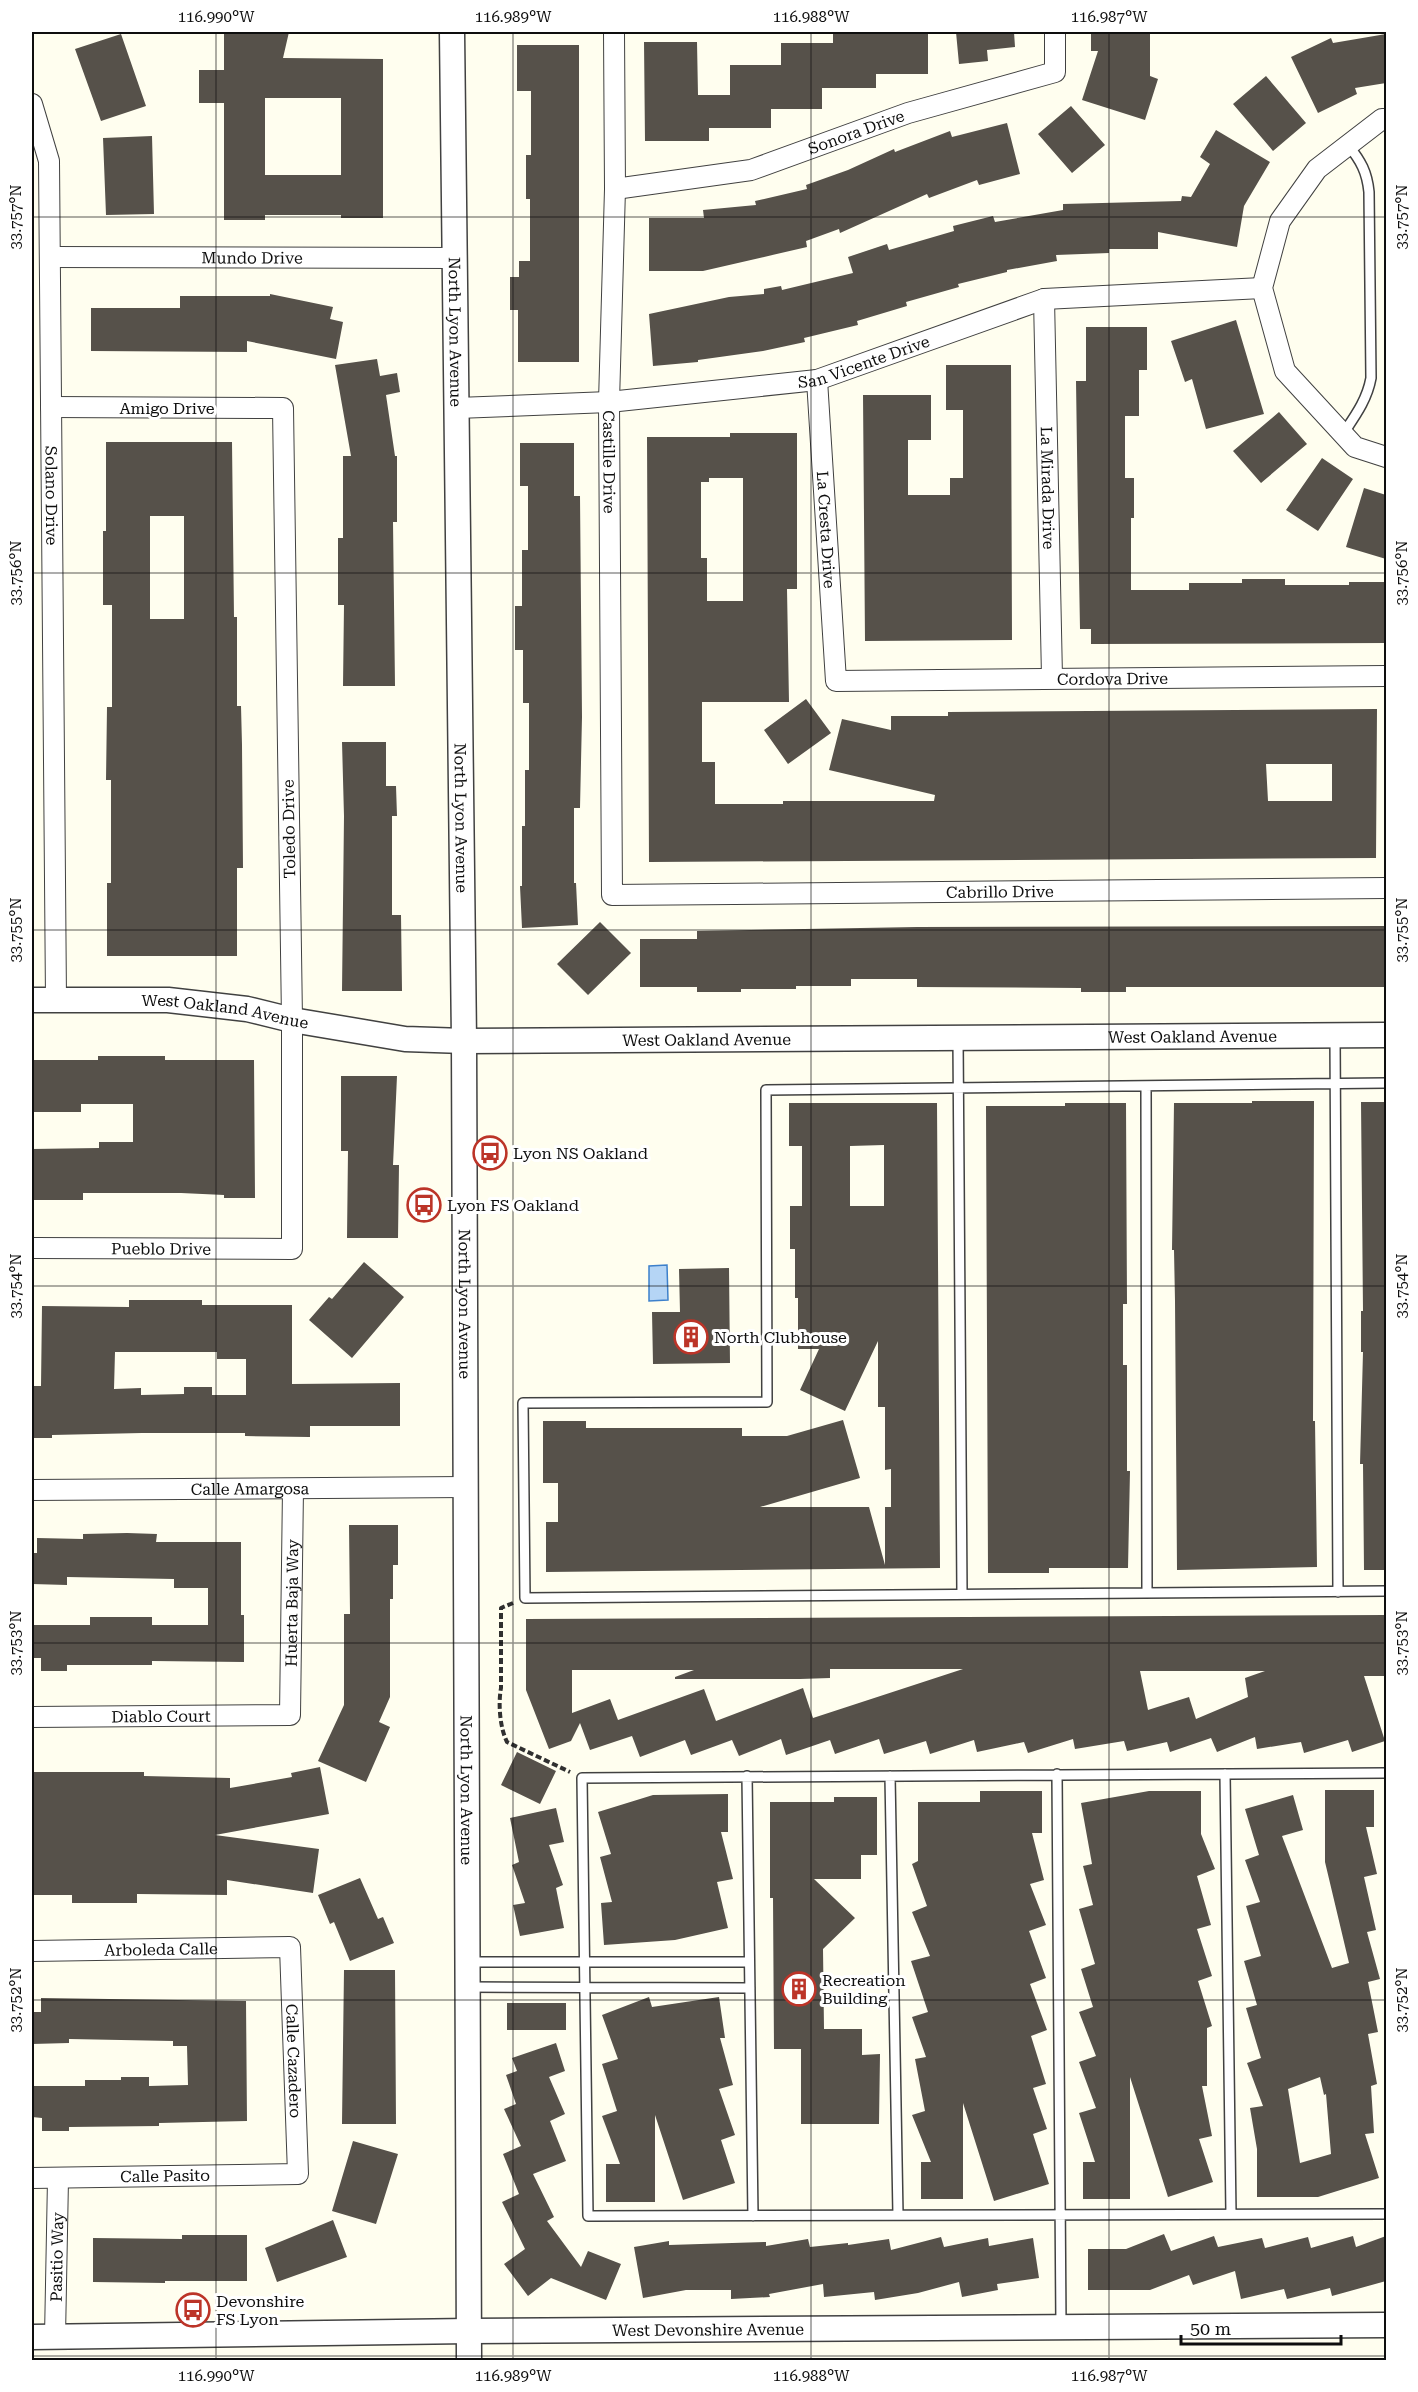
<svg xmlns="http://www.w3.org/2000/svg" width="1418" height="2392" viewBox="0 0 1418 2392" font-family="'Roboto Serif',serif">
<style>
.water{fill:#b5d5f5;stroke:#3d80cb;stroke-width:1.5}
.building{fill:#56514a;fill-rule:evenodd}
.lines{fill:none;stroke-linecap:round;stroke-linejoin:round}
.service-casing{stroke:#414141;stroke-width:12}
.minor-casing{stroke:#414141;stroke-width:22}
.tertiary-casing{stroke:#414141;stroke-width:27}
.path{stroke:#303030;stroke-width:4;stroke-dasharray:6 3;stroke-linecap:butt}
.service{stroke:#fff;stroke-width:9}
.minor{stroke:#fff;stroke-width:20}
.tertiary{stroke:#fff;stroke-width:24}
.ticks{fill:none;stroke:#0e0e0e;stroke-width:1.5;stroke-opacity:0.45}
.labels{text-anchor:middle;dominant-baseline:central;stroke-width:6;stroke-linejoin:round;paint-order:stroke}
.street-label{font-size:16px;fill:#0e0e0e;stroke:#fff}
.poi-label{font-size:16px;fill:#0e0e0e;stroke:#fff;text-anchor:start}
.neatline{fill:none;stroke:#0e0e0e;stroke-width:2}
.ticks-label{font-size:15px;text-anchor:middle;fill:#0e0e0e}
</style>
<rect width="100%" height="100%" fill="#fffeef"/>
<path class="water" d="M667 1265 668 1300 649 1301V1266Z"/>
<path class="building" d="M224 32H289L283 58 383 59V218H341V215H265V220H224V103H199V70H224ZM265 98H341V175H265Z
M833 32H928V74H876V88H822V109H771V128H709V141H645L644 42H697L698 95H730V65H781V43H833Z
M956 32H1014L1015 47 987 50 988 61 959 64Z
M1091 32H1150V76L1158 79 1145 120 1082 100 1098 51H1091Z
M121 34 146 106 101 121 75 49Z
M1386 34V83L1355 88 1357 94 1318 113 1291 57 1331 38 1333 43Z
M517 45H579V362H518V310H510V277H519V261H530V199H526V155H531V91H517Z
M1266 76 1306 123 1273 151 1233 104Z
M1071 106 1105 145 1072 173 1038 134Z
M1007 123 1020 174 979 185 977 180 929 198 927 194 840 233 839 229 806 241 807 247 703 271H649V218H704L703 210 756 205 755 201 807 189 806 185 848 170 894 149 895 152 950 131 952 137Z
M1216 130 1270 162 1244 206 1237 247 1158 232V249H1109V253L1056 255 1057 261 1007 270V272L958 284 959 287 906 302 907 306 857 321 858 325 804 338 805 342 763 351 698 360V362L653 366 649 314 729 297 764 294V289L781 286 782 290 853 273 848 257 887 244 889 250 954 231 953 226 993 216 995 222 1063 210V204L1181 201 1182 196 1191 197 1210 164 1200 157Z
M152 136 154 214 106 215 103 138Z
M270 294 333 307 330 319 343 322 336 359 247 341V352L91 351V308H180V296H270Z
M1236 320 1264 414 1206 429 1192 379 1185 382 1171 341Z
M1086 327H1147V370H1139V416H1125V478H1134V518H1131V590H1189V583H1242V579H1285V585H1349V582H1386V643L1091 644V629H1080L1078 518 1076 381H1086Z
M377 359 380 376 397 373 400 392 386 395 395 456H397V522H393L395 686H343L344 605H338V538H343V456H351L335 365Z
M946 365H1011L1012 640 865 641 863 395H931V440H908V495H950V478H963V410H946Z
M1279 412 1307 444 1261 483 1233 451Z
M730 433H797V589H787L789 702H702V762H715V804H783V801H934L935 795 829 770 842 719 891 730V716H948V712L1377 709 1376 858 649 862 647 437H730ZM709 478H743V601H707V558H701V482H709ZM1266 764H1332V801H1268Z
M106 442H232L234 617H237V706H241L242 745 243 868H237V956H107V883H111V780H106L107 707H112V605H103V531H106ZM150 516H184V619H150Z
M520 443H574V496H580L582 717 580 808H574V883H576L578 925 522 928 520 886H522V826H525V770H529V703H523V650H515V606H522V550H528V486H520Z
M1322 458 1353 479 1318 531 1286 510Z
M1364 488 1386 495V559L1346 547Z
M806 699 831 733 788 764 764 730Z
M342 742H386V786H396L397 816H392V915H401L402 991H342L344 816Z
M600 922 631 953 588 995 557 964Z
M1386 926V987H1126V992H1081V988L917 987V979H851V986H796V989H741V992H697V987H640V939H697V931L917 927Z
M98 1056H165V1060H254L255 1198H224V1195L181 1193H83V1200H32V1149L99 1148V1142H133V1104H81V1112H32V1060H98Z
M341 1076H397L393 1165H399L398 1238H347L348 1151H341Z
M1252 1101H1314L1313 1421H1315L1317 1567 1177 1570 1175 1301 1174 1250H1172L1174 1103H1252Z
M1361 1102H1386V1570H1364L1363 1464H1360L1363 1352H1361V1311H1363Z
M789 1103H937L940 1568 546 1572V1522H558V1483H543V1421H586V1428H742V1436H787L843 1420 860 1478 760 1507H869L885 1565V1507H891V1469L885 1470V1407H878V1341L845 1411 800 1390 819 1349H798V1298H795V1249H790V1206H802V1146H789ZM884 1145V1206H850V1146Z
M1065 1103H1126L1127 1304H1123V1365H1127V1471H1130L1128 1568H1049V1573H988L986 1106H1065Z
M364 1262 404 1297 352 1358 309 1320 329 1297 332 1299Z
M729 1268 730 1363 653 1364 652 1312H680L679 1269Z
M129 1300H202V1305H292V1384L400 1383V1426H310V1437L245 1436V1433H142L52 1435V1438H32V1386H41L42 1306 129 1307ZM115 1352H217V1359H246V1395H212V1387H184V1394L141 1395V1388L114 1389Z
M349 1525H398V1565H393V1599H390V1697L379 1722 390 1727 366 1782 318 1761 344 1705V1614H350Z
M127 1533 157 1534 156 1542H241V1615H244V1662L152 1661V1665H67V1671H41V1658H32V1625H90V1617H152V1625H208V1588H174V1579L67 1577V1585L32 1584V1553H37V1538L83 1539V1534Z
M1386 1615V1676H1364L1385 1741 1352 1752 1348 1740 1304 1753 1301 1742 1257 1749 1255 1737 1217 1752 1211 1738 1170 1752 1167 1742 1127 1751 1124 1741 1075 1749 1073 1739 1028 1753 1024 1742 977 1752 974 1740 930 1754 926 1741 884 1754 879 1739 835 1754 830 1740 786 1755 781 1739 739 1756 732 1740 691 1755 685 1740 640 1757 632 1736 590 1750 580 1723 571 1741 549 1749 526 1690V1619ZM830 1669H963L813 1718 803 1688 716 1721 704 1689 618 1720 610 1699 572 1713V1670H694L675 1677V1679H800L830 1678ZM1140 1671H1265L1245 1678 1248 1697 1196 1719 1189 1697 1148 1710Z
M517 1752 556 1771 540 1804 501 1785Z
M320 1767 329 1814 215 1835 319 1849 313 1893 227 1880V1895L137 1894V1903H72V1895H32L33 1772H144V1776L230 1778V1788L292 1777 291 1773Z
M1325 1790H1374V1827H1366L1377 1874 1364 1877 1376 1930 1367 1932 1380 1979 1368 1982 1378 2032 1368 2034 1377 2084 1371 2086 1374 2133 1365 2134 1379 2178 1318 2197H1257V2149L1250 2108 1263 2106 1247 2063 1261 2058 1246 2008 1257 2005 1244 1961 1261 1956 1246 1906 1260 1902 1245 1860 1259 1855 1245 1809 1293 1795 1303 1830 1282 1836 1332 1968 1349 1963 1325 1862ZM1320 2077 1324 2095 1326 2094 1331 2154 1300 2163 1288 2089Z
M980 1791H1042V1833H1032L1044 1880 1030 1884 1046 1925 1029 1931 1046 1978 1030 1984 1047 2030 1031 2036 1046 2084 1033 2088 1047 2129 1033 2134 1049 2184 994 2201 963 2103V2199H921V2162H931L912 2115 925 2111 915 2059 926 2057 912 2017 928 2012 911 1961 930 1956 912 1912 927 1906 912 1864 918 1861V1802H980Z
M1149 1791H1201V1834L1215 1869 1197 1876 1211 1925 1197 1929 1212 1976 1198 1981 1212 2026 1207 2028V2086H1202L1212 2136 1199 2139 1213 2182 1168 2197 1130 2077V2199H1083V2162H1095L1079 2113 1096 2108 1079 2062 1096 2056 1079 2012 1093 2007 1081 1969 1095 1964 1079 1909 1093 1905 1083 1866 1092 1864 1081 1803Z
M728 1794V1832H721L733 1879 717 1882 728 1928 675 1940 604 1945 601 1903 612 1902 600 1857 611 1854 598 1812 653 1795Z
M834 1797H877V1855H861V1879H814L855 1918 823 1949 824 2029H862V2055L880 2054 879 2124H801V2049H774L773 1898H770V1802H834Z
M556 1808 564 1842 549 1845 563 1885 556 1888 564 1928 520 1936 513 1905 525 1903 512 1865 519 1862 510 1818Z
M360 1878 378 1919 383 1917 394 1943 350 1961 334 1922 330 1924 318 1895Z
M344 1970H395L396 2124H342Z
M649 1997 652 2007 719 1997 725 2038H720L733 2085 719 2089 735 2135 721 2140 735 2183 683 2200 655 2115V2202H606V2164H620L602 2116 617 2111 602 2064 618 2059 602 2015Z
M41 1998 246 2001 247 2121 159 2123V2126L69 2127V2131H42V2118L32 2117V2086H85V2080H121V2077H149V2086L188 2085 187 2046H173V2041L69 2039V2043L32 2044V2012H41Z
M507 2003H566V2030H507Z
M556 2043 565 2071 549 2077 565 2114 550 2121 566 2161 533 2174 554 2217 547 2221 581 2267 588 2251 621 2264 606 2300 551 2278 528 2296 504 2264 525 2249 502 2202 519 2194 503 2154 521 2146 504 2109 516 2104 506 2075 517 2071 512 2058Z
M353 2141 398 2154 376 2224 332 2211Z
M333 2220 347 2257 277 2282 265 2248Z
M1164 2234 1171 2251 1214 2236 1218 2247 1262 2238 1265 2248 1308 2237 1311 2248 1353 2236 1356 2247 1386 2236V2281L1332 2296 1330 2288 1287 2299 1284 2289 1241 2299 1235 2271 1193 2285 1189 2275 1150 2290H1088V2249H1126Z
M182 2235H247V2281H165V2283L93 2282V2238L182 2239Z
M941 2237 944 2247 988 2238 989 2246 1033 2238 1039 2278 997 2284 998 2290 962 2297 959 2282 918 2293 875 2300 874 2292 824 2297 823 2284 769 2294 770 2297 731 2299V2290H686L643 2298 634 2247 669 2241V2245L766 2242V2246L808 2239 810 2247 848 2243V2245L889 2239 891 2250Z"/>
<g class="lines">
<defs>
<path id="service" d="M1343 434C1355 416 1367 400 1371 378L1369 192C1367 172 1361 161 1348 145
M1335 1036 1338 1592
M958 1038 962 1594
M1386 1083 766 1090 767 1402 523 1403 525 1598 1386 1591
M1146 1086 1147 1593
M1386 1773 582 1778 588 2216 1386 2214
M1057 1774 1061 2327
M1225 1774 1231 2214
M747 1776 753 2216
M890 1776 898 2215
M470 1962H749
M468 1987 750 1988"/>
<g id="minor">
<path id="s1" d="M614 32 615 189 609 402 612 895 1386 888"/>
<path id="s2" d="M32 104 49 161 56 1000"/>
<path d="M1386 119H1382L1317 169 1280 221 1262 288 1285 371 1355 447 1386 457"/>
<path id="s3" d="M615 189 751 170 908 113 1055 72V32"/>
<path id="s4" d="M50 257 455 258"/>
<path id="s5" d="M1044 299 1052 677"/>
<path id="s6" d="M817 380 836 681 1386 676"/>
<path id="s7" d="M457 408 609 402 817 380 1044 299 1262 288"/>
<path id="s8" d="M32 1248 292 1249V1020L283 408 51 407"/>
<path id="s9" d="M32 1490 466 1487"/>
<path id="s10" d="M32 1717 290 1715 293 1489"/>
<path id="s11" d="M32 1951 290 1947 298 2174 32 2178"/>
<path id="s12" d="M55 2337 58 2179"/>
</g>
<g id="tertiary">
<path id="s13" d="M452 32 464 1041 469 2360"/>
<path id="s14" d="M32 1000H168L247 1009 292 1020 405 1039 464 1041 1386 1035"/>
<path id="s15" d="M32 2337 469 2331 1386 2325"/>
</g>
</defs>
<use href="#service" class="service-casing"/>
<use href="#minor" class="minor-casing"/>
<use href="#tertiary" class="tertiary-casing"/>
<path class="path" d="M513 1603 501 1608V1688C498 1704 500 1728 507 1742L570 1772"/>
<use href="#service" class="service"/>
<use href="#minor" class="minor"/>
<use href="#tertiary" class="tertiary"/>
</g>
<path class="ticks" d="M216 32V2360M513 32V2360M811 32V2360M1109 32V2360M32 217H1386M32 573H1386M32 930H1386M32 1286H1386M32 1643H1386M32 2000H1386M32 2356H1386"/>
<defs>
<symbol id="bus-ring" viewBox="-11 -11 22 22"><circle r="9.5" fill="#fff" stroke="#bc3428" stroke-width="1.5"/><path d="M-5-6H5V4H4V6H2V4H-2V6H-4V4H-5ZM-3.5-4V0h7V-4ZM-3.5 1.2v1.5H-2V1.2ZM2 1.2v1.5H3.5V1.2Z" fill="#bc3428"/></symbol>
<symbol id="building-ring" viewBox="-11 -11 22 22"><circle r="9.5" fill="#fff" stroke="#bc3428" stroke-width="1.5"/><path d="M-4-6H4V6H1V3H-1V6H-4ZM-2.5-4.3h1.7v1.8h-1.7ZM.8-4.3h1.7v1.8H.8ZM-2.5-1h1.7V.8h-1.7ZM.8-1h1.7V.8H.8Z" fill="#bc3428"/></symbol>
</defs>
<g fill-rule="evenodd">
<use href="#bus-ring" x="471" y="1134" width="38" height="38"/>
<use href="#bus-ring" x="405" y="1186" width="38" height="38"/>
<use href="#building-ring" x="672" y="1318" width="38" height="38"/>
<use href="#building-ring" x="780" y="1970" width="38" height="38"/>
<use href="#bus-ring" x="174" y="2291" width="38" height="38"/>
</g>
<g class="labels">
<g class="street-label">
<text stroke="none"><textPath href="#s3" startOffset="249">Sonora Drive</textPath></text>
<text stroke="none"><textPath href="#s4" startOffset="202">Mundo Drive</textPath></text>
<text stroke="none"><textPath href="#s13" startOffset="300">North Lyon Avenue</textPath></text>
<text stroke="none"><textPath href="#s7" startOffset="411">San Vicente Drive</textPath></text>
<text x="167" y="408">Amigo Drive</text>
<text stroke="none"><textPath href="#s1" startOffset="430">Castille Drive</textPath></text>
<text stroke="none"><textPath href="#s5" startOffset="189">La Mirada Drive</textPath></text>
<text stroke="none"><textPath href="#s2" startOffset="394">Solano Drive</textPath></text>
<text stroke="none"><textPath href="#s6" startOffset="150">La Cresta Drive</textPath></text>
<text stroke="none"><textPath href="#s6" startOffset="578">Cordova Drive</textPath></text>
<text stroke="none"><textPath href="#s13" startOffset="786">North Lyon Avenue</textPath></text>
<text transform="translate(289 829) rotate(-91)">Toledo Drive</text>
<text stroke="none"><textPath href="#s1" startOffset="1251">Cabrillo Drive</textPath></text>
<text stroke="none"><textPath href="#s14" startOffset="194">West Oakland Avenue</textPath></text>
<text stroke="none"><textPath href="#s14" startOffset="1164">West Oakland Avenue</textPath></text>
<text stroke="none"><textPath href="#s14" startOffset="678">West Oakland Avenue</textPath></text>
<text stroke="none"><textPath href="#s8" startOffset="129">Pueblo Drive</textPath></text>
<text stroke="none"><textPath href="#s13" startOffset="1272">North Lyon Avenue</textPath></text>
<text stroke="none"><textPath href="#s9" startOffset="218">Calle Amargosa</textPath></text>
<text stroke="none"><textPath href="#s10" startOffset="370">Huerta Baja Way</textPath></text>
<text stroke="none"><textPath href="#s10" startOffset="129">Diablo Court</textPath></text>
<text stroke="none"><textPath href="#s13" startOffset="1758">North Lyon Avenue</textPath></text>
<text stroke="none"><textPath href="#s11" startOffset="129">Arboleda Calle</textPath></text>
<text stroke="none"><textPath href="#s11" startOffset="372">Calle Cazadero</textPath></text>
<text transform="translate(165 2176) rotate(-1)">Calle Pasito</text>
<text stroke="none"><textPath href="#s12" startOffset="80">Pasitio Way</textPath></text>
<text stroke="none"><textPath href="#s15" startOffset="676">West Devonshire Avenue</textPath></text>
</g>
<g class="poi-label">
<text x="513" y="1153">Lyon NS Oakland</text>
<text x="447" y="1205">Lyon FS Oakland</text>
<text x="714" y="1337">North Clubhouse</text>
<text x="822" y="1980">Recreation<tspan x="822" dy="18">Building</tspan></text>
<text x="216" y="2301">Devonshire<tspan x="216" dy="18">FS Lyon</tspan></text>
</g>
</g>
<rect width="1418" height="2392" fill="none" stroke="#ffffff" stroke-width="66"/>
<path d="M1181 2335v9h160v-9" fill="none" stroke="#0e0e0e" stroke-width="3"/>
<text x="1190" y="2335" font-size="18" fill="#0e0e0e" stroke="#ffffff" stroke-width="4.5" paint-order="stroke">50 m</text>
<rect x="33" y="33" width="1352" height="2326" class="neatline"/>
<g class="ticks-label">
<text x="216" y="22">116.990°W</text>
<text x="513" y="22">116.989°W</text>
<text x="811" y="22">116.988°W</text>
<text x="1109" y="22">116.987°W</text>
<text transform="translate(16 217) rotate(-90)" y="5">33.757°N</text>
<text transform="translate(1402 217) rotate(-90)" y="5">33.757°N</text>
<text transform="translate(16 573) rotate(-90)" y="5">33.756°N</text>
<text transform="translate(1402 573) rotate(-90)" y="5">33.756°N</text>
<text transform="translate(16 930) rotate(-90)" y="5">33.755°N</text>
<text transform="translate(1402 930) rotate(-90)" y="5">33.755°N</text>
<text transform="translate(16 1286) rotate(-90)" y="5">33.754°N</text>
<text transform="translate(1402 1286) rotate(-90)" y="5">33.754°N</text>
<text transform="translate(16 1643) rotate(-90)" y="5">33.753°N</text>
<text transform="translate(1402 1643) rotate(-90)" y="5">33.753°N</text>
<text transform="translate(16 2000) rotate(-90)" y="5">33.752°N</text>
<text transform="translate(1402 2000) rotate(-90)" y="5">33.752°N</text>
<text x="216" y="2381">116.990°W</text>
<text x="513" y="2381">116.989°W</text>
<text x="811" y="2381">116.988°W</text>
<text x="1109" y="2381">116.987°W</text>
</g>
</svg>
